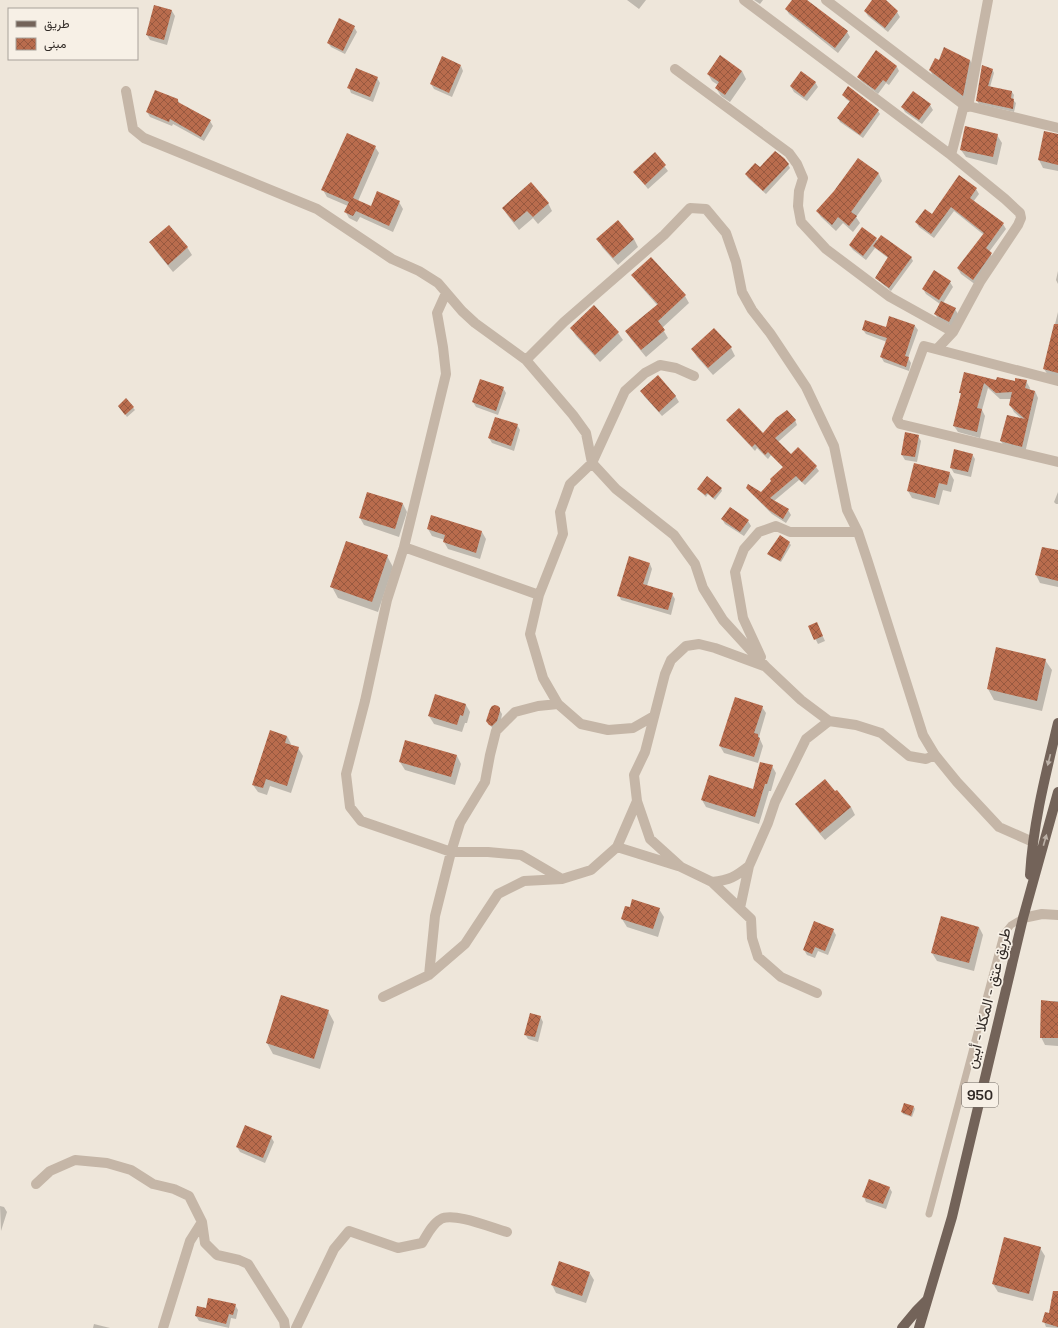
<svg xmlns="http://www.w3.org/2000/svg" width="1058" height="1328" viewBox="0 0 1058 1328" font-family="'Space Grotesk',Vazirmatn,sans-serif">
<style>
.shadow{fill:#0003}
.building{fill:url(#building-cross-hatch)}
.lines{fill:none;stroke-linecap:round;stroke-linejoin:round}
.service{stroke:#c5b6a7;stroke-width:7}
.minor{stroke:#c5b6a7;stroke-width:10}
.primary{stroke:#736359;stroke-width:10}
.oneway{fill:#bcb1a7}
.labels{text-anchor:middle;dominant-baseline:central;stroke-width:3.5;stroke-linejoin:round;paint-order:stroke}
.shield{fill:#f7f0e6;stroke:#6d6660;stroke-width:1}
.shield-label{font-size:14px;font-weight:bold;fill:#322b27}
.street-label{font-size:15px;fill:#322b27;stroke:#f7f0e6}
</style>
<defs>
<pattern id="building-cross-hatch" width="8" height="8" patternUnits="userSpaceOnUse"><rect width="8" height="8" fill="#b96c4d"/><path d="M0 0l8 8M0 8l8-8" fill="none" stroke="#975940"/></pattern>
</defs>
<rect width="100%" height="100%" fill="#eee6da"/>
<path class="shadow" d="M627 0H646L639 9Z
M754 0H763L760 4Z
M794 0H806L847 32 850 37 838 53 789 14 786 9Z
M873 0H882L897 12 900 17 888 32 868 16 865 11Z
M172 11 175 16 167 45 150 40 147 35Z
M354 27 357 32 345 54 331 47 328 43Z
M876 52 897 67 899 71 889 85 886 83 878 94 861 81 858 77Z
M970 60 974 68 968 103 934 78 930 70 939 61Z
M461 66 463 71 452 97 434 89 431 84Z
M992 69 994 73 990 87 1012 92 1014 95 1013 100 1016 103 1014 112 979 104 977 101Z
M742 71 746 79 730 102 721 96 716 88 718 85 712 81 708 74Z
M377 78 380 83 373 102 351 93 349 88Z
M815 82 818 87 807 101 794 92 791 87Z
M843 95 878 111 880 114 863 138 840 122 838 118 850 102 846 99Z
M178 100 180 104 210 121 213 126 204 141 173 124 172 126 150 117 147 112Z
M930 105 933 110 922 124 905 112 902 107Z
M997 135 1002 143 997 165 966 157 961 150Z
M1058 135V171L1043 168 1039 160Z
M375 147 379 153 358 201 371 207 399 202 403 209 393 232 360 217 357 222 349 218 345 211 348 206 327 197 323 190Z
M655 154 668 171 648 189 634 172Z
M858 159 879 174 882 181 856 217 860 223 853 232 843 223 836 231 821 217 817 211 835 192Z
M788 164 790 168 766 194 748 178 746 174Z
M976 189 979 194 973 202 1003 224 1006 229 989 252 994 259 976 285 961 274 958 269 984 235 954 211 934 238 919 227 916 222 932 215Z
M548 203 552 211 538 224 533 218 519 230 508 216 503 208Z
M598 239H634L638 247 618 265 602 247Z
M876 239 878 242 911 257 913 261 891 291 879 281 876 278 888 258 875 248 866 260 853 250 850 246Z
M151 242 187 247 192 255 173 272 155 250Z
M651 259 685 296 689 303 662 328 668 338 646 357 631 339 626 332 657 305 637 282 633 275Z
M1058 271V284L1056 280Z
M950 282 953 287 943 303 955 309 958 314 952 326 938 319 935 314 940 304 926 294 923 289Z
M1058 312V381L1050 378 1044 369Z
M915 326 918 330 908 358 911 363 909 371 884 362 881 357 887 342 866 334 863 330Z
M571 328 618 333 623 340 600 362 576 336Z
M731 348 735 356 713 375 697 357 692 349Z
M965 373 997 381 1015 382 1026 381 1030 388 1029 390 1035 391 1038 398 1025 453 1005 448 1001 441 1023 420 1014 412 1010 405 1011 399H1000L988 388 982 410 985 416 980 438 958 432 954 426 962 394 960 393Z
M658 377 676 397 679 402 662 416 644 396 642 391Z
M503 388 506 393 498 415 476 407 473 402Z
M126 400 135 410 127 417 119 406Z
M495 418 517 425 520 430 514 451 492 443 489 438Z
M795 420 797 425 778 442 791 455 798 448 816 467 819 471 805 485 799 480 774 501 788 510 791 515 786 523 772 514 750 492 747 488 761 493 784 468 771 455 768 459 757 448 755 451 730 424 763 435Z
M918 436 921 441 917 462 905 460 902 455Z
M972 454 975 459 971 477 954 473 951 468Z
M950 473 954 480 951 492 943 490 939 505 912 498 908 491Z
M721 488 722 491 715 500 708 494 706 497 698 489Z
M1058 492V504H1056L1054 502Z
M368 493 403 504 407 512 399 537 364 525 360 518Z
M432 517 482 532 486 539 480 559 448 549 444 542 445 540 432 536 428 529Z
M722 519 748 521 751 526 744 536 725 524Z
M789 543 791 545 781 562 770 556 768 554Z
M1058 552V587L1040 583 1036 575Z
M387 556 393 567 378 612 338 598 332 587Z
M650 564 652 569 647 586 672 594 675 599 671 615 621 600 619 595Z
M809 626 819 628 825 641 818 644Z
M997 648 1045 660 1052 670 1042 711 994 700 988 689Z
M466 705 470 712 467 723H465L462 732 434 724 429 716Z
M762 707 766 713 759 737 763 746 758 763 724 753 720 746Z
M499 709 502 714 500 726 493 729 487 721Z
M287 736 291 744 290 746 298 748 303 756 291 793 270 786 267 795 258 792 253 785Z
M457 756 461 764 455 785 405 770 400 762Z
M772 766 776 773 771 791H769L759 824 706 807 702 800 753 790Z
M835 793 851 807 855 815 825 840 801 812 797 804Z
M659 909 664 917 658 937 627 927 622 919Z
M979 927 983 935 974 971 937 961 932 953Z
M833 930 836 935 828 955 818 951 815 958 807 955 804 950Z
M281 996 328 1011 334 1022 320 1069 273 1054 267 1043Z
M1042 1001H1058V1046L1045 1045 1041 1037Z
M540 1016 543 1022 538 1042 528 1039 525 1034Z
M914 1107 915 1109 912 1117 903 1114 902 1112Z
M271 1137 274 1142 265 1163 240 1152 237 1147Z
M889 1187 892 1192 886 1209 866 1202 864 1197Z
M0 1206 4 1207 7 1212 1 1231Z
M1040 1248 1045 1256 1033 1301 998 1292 993 1284Z
M559 1262 589 1272 594 1280 586 1303 556 1293 552 1285Z
M1058 1302V1328L1046 1327 1044 1322Z
M235 1305 238 1310 236 1319 231 1318 229 1328 199 1321 196 1316 206 1309Z
M94 1324 110 1328H93Z"/>
<path class="building" d="M792 0H807L848 31 835 48 785 9Z
M872 0H886L898 11 885 28 864 11Z
M154 5 172 10 164 40 146 35Z
M339 18 355 26 343 51 327 43Z
M944 47 970 60 963 96 929 70 935 58 939 60Z
M876 50 897 66 886 82 883 80 875 90 857 77Z
M720 55 742 71 725 95 715 88 719 82 707 74Z
M442 56 461 65 449 93 430 84Z
M982 65 993 69 988 86 1012 91 1011 98 1014 99 1013 109 976 101Z
M356 68 378 77 370 97 347 88Z
M801 71 816 82 804 97 790 86Z
M848 86 879 110 860 135 837 118 850 101 842 95Z
M155 90 178 99V102L211 120 201 137 170 119 169 122 146 112Z
M913 91 931 104 919 120 901 107Z
M965 126 998 134 993 157 960 150Z
M1044 131 1058 134V165L1038 160Z
M347 133 376 146 353 198 371 206 377 191 400 201 389 226 356 211 353 216 344 212 349 202 321 190Z
M775 151 784 158 789 164 763 191 745 174 755 163 760 167Z
M655 152 666 165 645 185 633 172Z
M858 158 879 173 851 212 857 216 849 226 838 217 832 225 816 211 834 191Z
M959 175 977 188 970 198 1004 223 986 248 992 253 973 280 957 268 984 233 951 207 931 234 915 222 925 209 932 214Z
M531 182 549 203 533 217 527 211 514 222 502 208Z
M618 220 634 239 613 258 596 239Z
M169 225 188 247 168 265 149 242Z
M862 227 877 238 863 256 849 245Z
M881 235 912 257 889 288 875 278 888 257 873 246Z
M651 257 686 295 658 321 665 330 641 350 625 331 658 304 631 275Z
M934 270 951 281 939 300 922 289Z
M941 301 956 308 949 322 934 314Z
M594 305 619 332 595 355 570 328Z
M889 316 915 325 905 356 909 357 906 367 880 357 887 338 862 330 865 320 886 327Z
M1054 324H1058V373L1043 369Z
M714 328 732 347 708 368 691 349Z
M964 372 996 380 997 377 1015 381V378L1027 380 1025 388 1035 391 1022 447 1000 441 1007 415 1025 419 1009 405 1012 392 996 393 984 383 977 408 982 409 977 432 953 426 961 393H959Z
M658 375 676 396 659 412 640 391Z
M480 379 504 387 496 411 472 402Z
M126 398 134 407 125 415 118 406Z
M739 408 763 433 776 418 787 410 796 420 775 438 791 454 798 447 817 466 802 482 796 476 770 498 789 509 783 519 769 510 746 488 748 484 761 492 771 481 770 479 783 467 768 452 765 455 755 444 752 447 726 420Z
M495 417 518 424 511 446 488 438Z
M905 432 919 435 915 457 901 455Z
M954 449 973 454 968 472 950 468Z
M914 463 950 472 947 485 939 483 935 498 907 491Z
M707 476 722 488 713 498 707 493 705 495 697 489Z
M367 492 403 503 395 529 359 518Z
M730 507 749 520 740 532 721 519Z
M431 515 482 531 476 553 443 542 445 535 427 529Z
M780 535 790 542 780 561 767 554Z
M346 541 388 555 372 602 330 587Z
M1042 547 1058 550V581L1035 575Z
M629 556 650 563 643 584 673 593 668 610 617 596Z
M817 622 823 636 814 640 808 626Z
M996 647 1046 659 1037 701 987 689Z
M435 694 466 704 463 716 460 715 457 725 428 716Z
M735 697 763 706 754 733 758 734V737L760 738 754 757 719 746Z
M495 705 498 706 500 708V711L497 721 492 726 489 725 486 721 490 709 492 706Z
M270 730 287 736 285 743 299 747 287 786 266 779 263 788 252 785Z
M405 740 457 755 451 777 399 762Z
M760 762 773 765 767 784H765L755 817 701 800 709 775 753 789Z
M825 779 835 791 837 790 851 807 820 833 795 804Z
M632 899 660 908 653 929 621 919 625 906 630 907Z
M941 916 979 927 969 963 931 953Z
M814 921 834 929 825 951 815 947 812 954 803 950Z
M281 995 329 1010 314 1059 266 1043Z
M1041 1000 1058 1002V1038H1040Z
M530 1013 541 1016 535 1037 524 1035Z
M904 1103 914 1106 911 1116 901 1112Z
M245 1125 272 1136 263 1158 236 1147Z
M869 1179 890 1187 883 1204 862 1197Z
M1004 1237 1041 1247 1029 1294 992 1284Z
M559 1261 590 1272 582 1296 551 1285Z
M1053 1291H1058V1327L1042 1322 1045 1312 1049 1313Z
M208 1298 236 1304 233 1315 229 1314 226 1324 195 1316 197 1306 206 1308Z"/>
<g class="lines">
<path class="service" d="M929 1214 1003 935 1011 925 1023 918"/>
<path class="minor" d="M744 0 951 155 1005 199 1020 213 1021 218 1018 225 980 282 953 332 937 349
M826 0 964 105 1058 128
M675 69 789 153 797 164 803 178 799 191 798 206 801 222 826 249 890 297 953 332
M126 91 133 129 144 138 317 209 392 259 419 271 438 283 462 311 475 323 526 360 573 415 586 433 592 463 616 489 674 535 695 564 703 588 723 620 766 667 801 700 829 721 856 725 881 733 909 756 926 759 935 755
M968 107 988 0
M951 155 964 105
M446 293 437 313 443 347 446 374 404 547 387 600 365 701 346 774 350 807 361 821 437 847 451 852H488L521 855 562 879
M526 360 564 322 664 235 690 208 706 209 726 233 736 262 742 292 752 310 770 333 806 387 834 446 847 510 858 532 867 559 923 735 935 755 957 782 999 827 1033 842
M1058 381 924 346 897 419 900 424 1058 462
M404 547 539 595
M761 657 743 618 735 572 744 549 759 532 776 526 790 532H858
M764 666 715 648 699 644 686 646 671 660 665 674 645 752 634 775 637 801 650 839 681 867 712 882 751 919 752 938 758 957 781 977 817 993
M654 716 633 728 608 730 581 724 558 704 543 678 530 634 539 595 563 534 560 512 570 484 592 463 625 391 645 373 660 365 676 368 694 376
M617 847 678 866
M712 882C730 880 735 877 749 866
M740 908 749 866 768 823 775 802 806 739 829 721
M1023 918 1042 914 1058 915
M429 975 435 916 451 852 460 823 485 782 490 755 496 731 515 712 538 706 558 704
M383 997 429 975 465 944 498 894 524 881 562 879 591 870 617 847 637 801
M36 1184 50 1171 75 1160 107 1163 131 1170 153 1184 174 1189 189 1196 202 1222 205 1243 217 1255 239 1260 248 1264 284 1321 285 1328
M163 1328 190 1241 202 1222
M296 1328 334 1249 349 1231 398 1248 422 1243C427 1235 432 1224 441 1219 454 1212 492 1228 507 1232"/>
<path class="primary" d="M1030 875C1033 823 1046 773 1058 723
M902 1328 917 1310 927 1300
M919 1328 952 1217 1023 918 1058 792"/>
</g>
<defs><path id="oneway-solid" d="M-6-.8H1V-3.2L6.5 0L1 3.2V.8H-6Z"/></defs>
<g class="oneway">
<use href="#oneway-solid" transform="translate(1049 760) rotate(104)"/>
<use href="#oneway-solid" transform="translate(1045 840) rotate(-74)"/>
</g>
<g class="labels">
<rect class="shield" x="962" y="1083" width="36" height="24" rx="3"/>
<g class="shield-label">
<text x="980" y="1095">950</text>
</g>
<g class="street-label">
<text transform="translate(988 998) rotate(-76)">طريق عتق - المكلا - أبين</text>
</g>
</g>
<rect x="8" y="8" width="130" height="52" fill="#f7f0e6" stroke="#a8a19a"/>
<rect x="16" y="21" width="20" height="6" fill="#736359" stroke="#a8a19a"/>
<text x="44" y="28" font-size="12" fill="#322b27">طريق</text>
<rect x="16" y="38" width="20" height="12" fill="url(#building-cross-hatch)" stroke="#a8a19a"/>
<text x="44" y="48" font-size="12" fill="#322b27">مبنى</text>
</svg>
